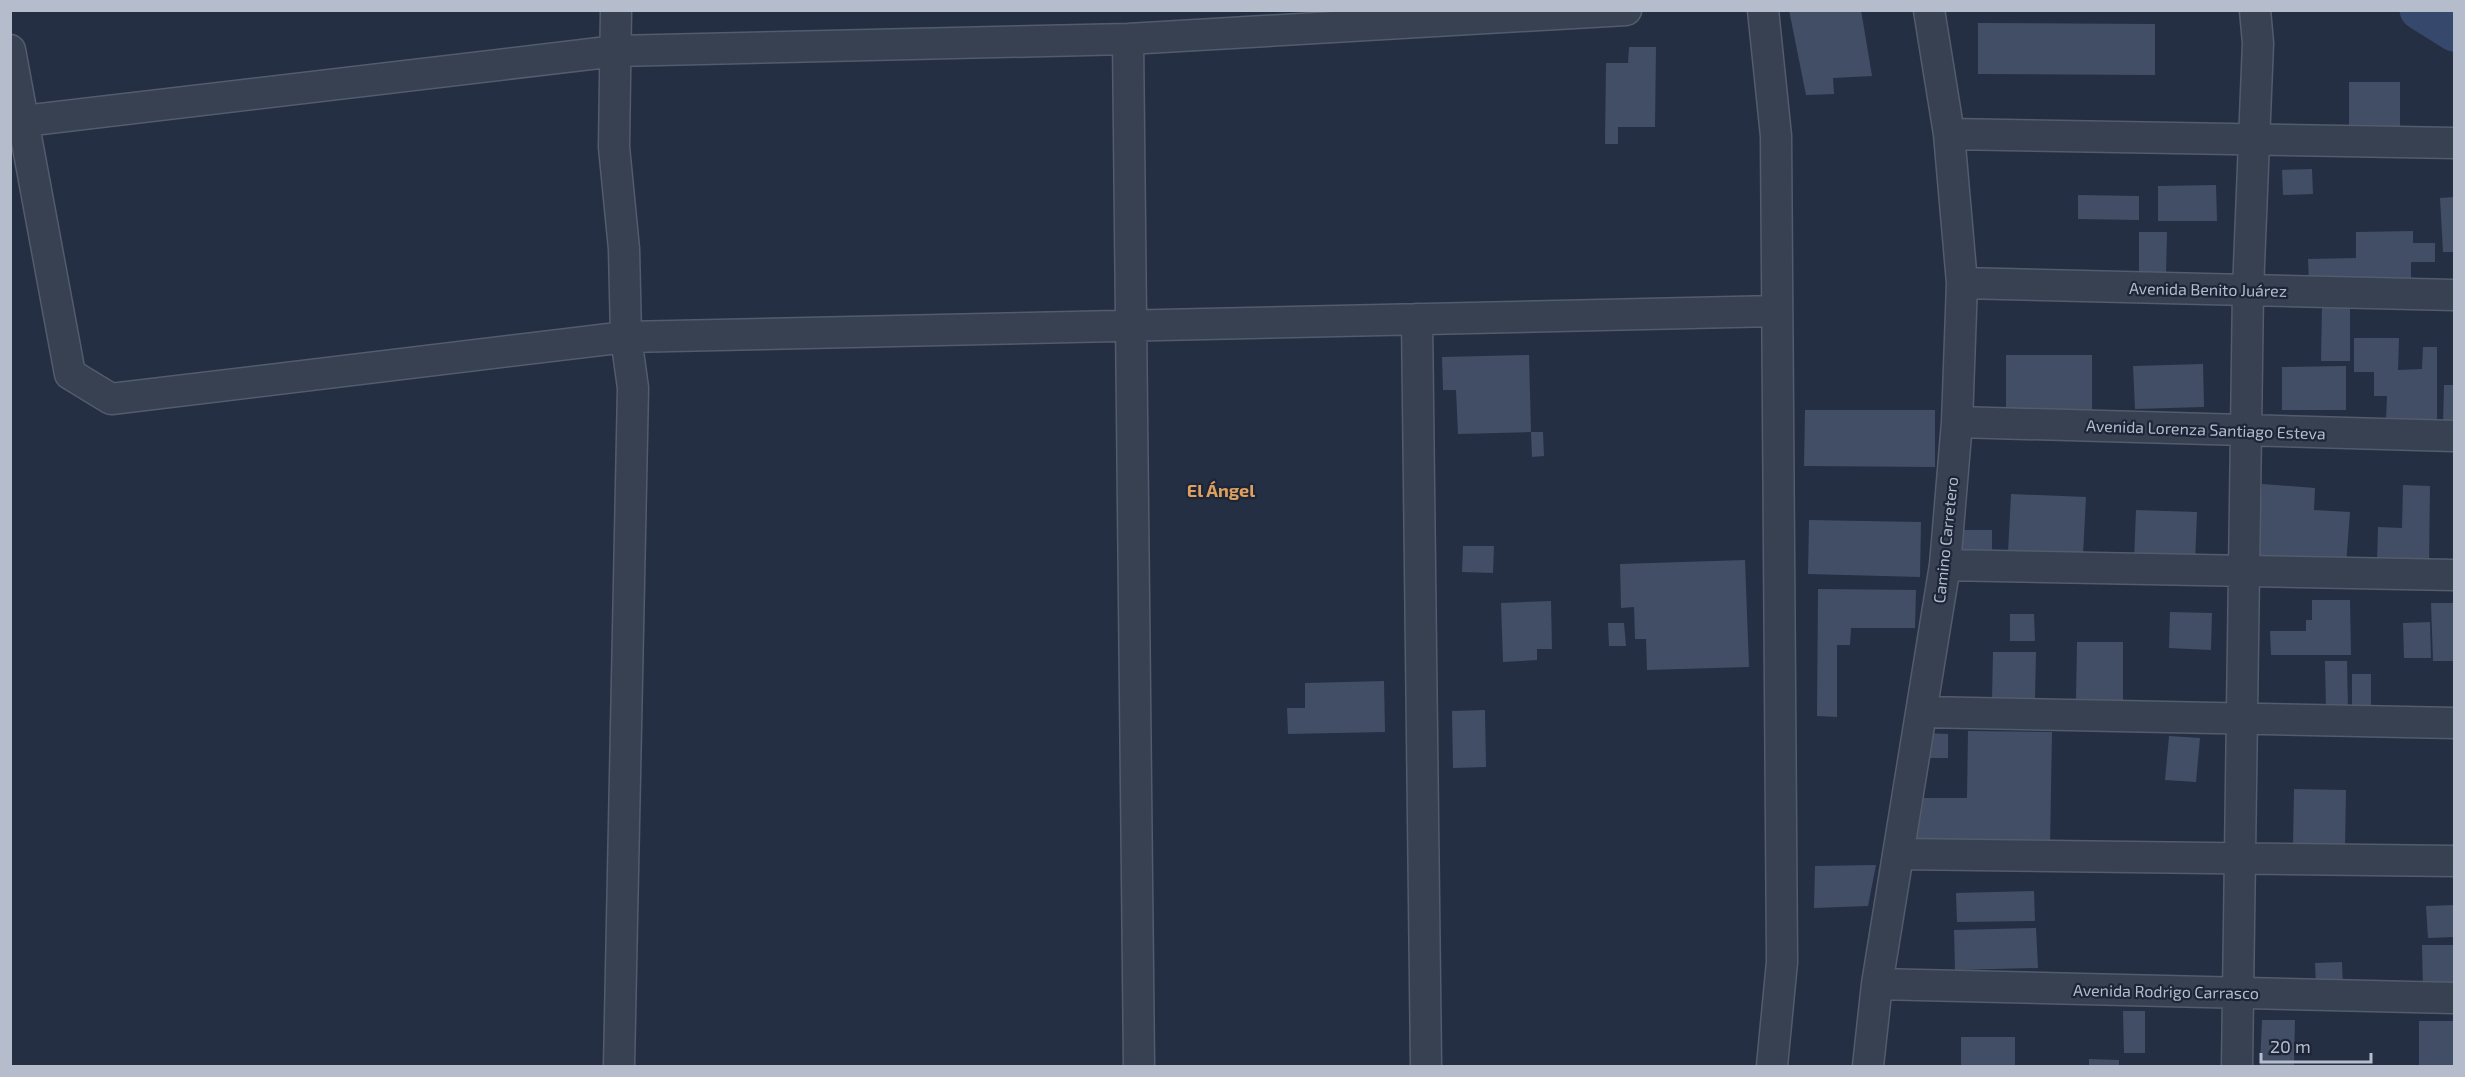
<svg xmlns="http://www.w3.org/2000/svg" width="2465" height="1077" viewBox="0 0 2465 1077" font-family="'Exo 2',sans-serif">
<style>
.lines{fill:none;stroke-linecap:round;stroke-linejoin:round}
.canal{stroke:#36486b;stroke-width:39}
.building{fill:#424e65}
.street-casing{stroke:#535c6c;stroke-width:33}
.street{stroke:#384152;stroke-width:30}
.labels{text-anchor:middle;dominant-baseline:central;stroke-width:4.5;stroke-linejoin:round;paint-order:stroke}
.street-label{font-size:16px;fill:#b5bccc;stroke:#1d2638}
.neighbourhood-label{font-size:18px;font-weight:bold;fill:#dea05f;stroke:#1d2638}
</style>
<rect width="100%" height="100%" fill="#242f43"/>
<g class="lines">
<path class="canal" d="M2419 10 2454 32"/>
</g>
<path class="building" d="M1789 10H1861L1872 76 1833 78 1834 94 1806 95Z
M1978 23 2155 24V75L1978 74Z
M1629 47H1656L1655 127H1618V144H1605L1606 63H1628Z
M2349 82H2400V134L2349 135Z
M2312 169 2313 194 2283 195 2282 170Z
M2216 185 2217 221H2158V186Z
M2078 195 2139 196V220L2078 219Z
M2454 197V252H2443L2440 198Z
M2413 231V243H2435V262H2411V282L2309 283 2308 259 2356 258V232Z
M2139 232H2167L2166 276H2139Z
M2322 305 2350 306V361H2321Z
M2354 338H2399L2398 370 2422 369 2423 347H2437V420H2386L2387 396H2374V372H2354Z
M1529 355 1531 432 1458 434 1456 390H1443L1442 357Z
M2006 355H2092V411L2006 412Z
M2203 364 2204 407 2135 409 2133 366Z
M2346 366V410H2282V367Z
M2444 385H2454V423H2443Z
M1805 410H1935V467L1804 466Z
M1531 432H1543L1544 456 1532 457Z
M2262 484 2315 488 2314 510 2350 512 2346 565 2257 559Z
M2403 485 2430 486 2429 565 2377 564 2378 527 2402 528Z
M2011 494 2086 497 2083 555 2008 552Z
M2136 510 2197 512 2195 563 2134 561Z
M1809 520 1921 522 1920 577 1808 574Z
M1954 530H1992V553L1954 554Z
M1463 546H1494L1493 573 1462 572Z
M1745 560 1749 667 1647 670 1646 639H1635L1634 607 1621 608 1620 564Z
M1818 589 1916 590 1915 628H1851L1850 645H1837V717L1817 716Z
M2312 600H2350L2351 655H2271L2270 631H2306V620H2312Z
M1551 601 1552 649H1537V660L1503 662 1501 603Z
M2431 603H2454V661H2433Z
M2170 612 2212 613 2211 650 2169 648Z
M2010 614H2034L2035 641H2010Z
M2430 622 2431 658H2404L2403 623Z
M1608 623H1624L1626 646H1609Z
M2077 642H2123V701H2076Z
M1993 652H2036L2035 699 1992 698Z
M2325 661H2347L2348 710H2326Z
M2352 674H2371V714H2352Z
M1384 681 1385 732 1288 734 1287 708H1305V683Z
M1485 710 1486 767 1453 768 1452 711Z
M1968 731 2052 732 2050 850 1914 844 1915 798H1967Z
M1923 733 1948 734V758H1922Z
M2169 736 2200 738 2196 782 2165 780Z
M2294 789 2346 790 2345 848 2293 847Z
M1876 865 1868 906 1814 908 1815 866Z
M2034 891 2035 921 1957 922 1956 893Z
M2454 905V937L2428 938 2426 906Z
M2036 928 2038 968 1955 970 1954 930Z
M2422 945H2454V992L2423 991Z
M2342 962 2343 988H2316L2315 963Z
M2123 1011H2145V1053H2124Z
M2262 1020H2295L2294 1066H2260Z
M2419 1021H2454V1066H2419Z
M1961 1037H2015V1066H1961Z
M2089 1059 2119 1060V1066H2089Z"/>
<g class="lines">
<defs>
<path id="street" d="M616 10 614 147 624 249 626 337 633 388 619 1066
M1763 10 1776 136 1782 962 1772 1066
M1128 39 1139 1066
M10 50 70 374 111 399 626 337 1777 311
M24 121 616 51 1128 39 1626 10
M1949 134 2454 143
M1962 283 2454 295
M1417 319 1426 1066
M1957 422 2454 436
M1945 565 2454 575
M1923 712 2454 723
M1898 854 2454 861
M1877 984 2454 998
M1868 1066 1877 984 1945 565 1957 422 1962 283 1949 134 1929 10
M2237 1066 2248 290 2258 43 2255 10"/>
</defs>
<use href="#street" class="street-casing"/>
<use href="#street" class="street"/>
</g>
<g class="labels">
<g class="street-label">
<text transform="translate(2208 289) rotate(1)">Avenida Benito Juárez</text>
<text transform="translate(2206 429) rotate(2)">Avenida Lorenza Santiago Esteva</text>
<text transform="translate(1945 540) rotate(-84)">Camino Carretero</text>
<text transform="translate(2166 991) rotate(1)">Avenida Rodrigo Carrasco</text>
</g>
<g class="neighbourhood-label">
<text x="1221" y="490">El Ángel</text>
</g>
</g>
<rect width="2465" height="1077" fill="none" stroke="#b5bccc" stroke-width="24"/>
<path d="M2261 1053v9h110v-9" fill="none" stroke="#b5bccc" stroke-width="3"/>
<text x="2270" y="1053" font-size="18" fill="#b5bccc" stroke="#1d2638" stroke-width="4.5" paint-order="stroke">20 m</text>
</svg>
